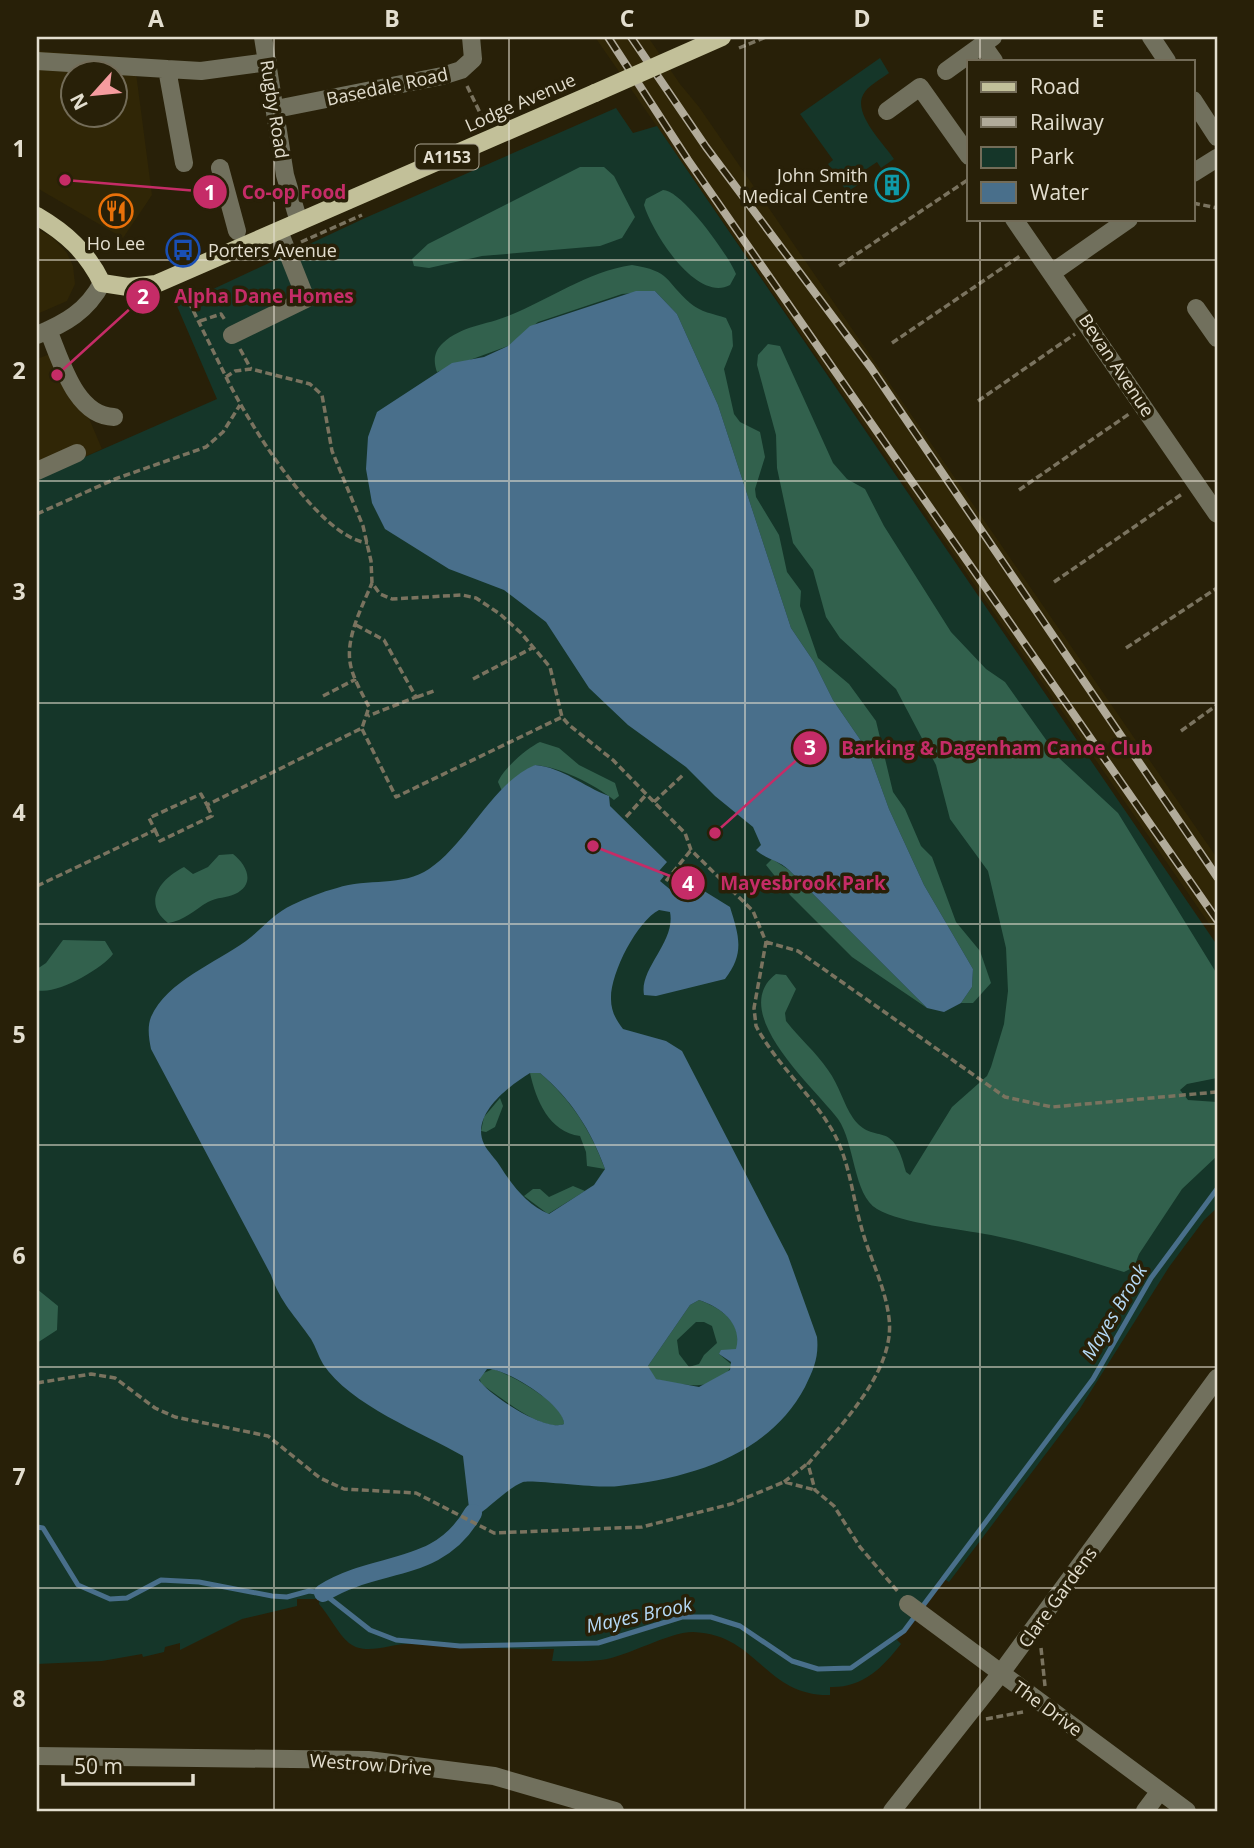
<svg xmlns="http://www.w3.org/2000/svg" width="1254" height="1848" viewBox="0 0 1254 1848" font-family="'Open Sans',sans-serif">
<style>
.built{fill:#302606;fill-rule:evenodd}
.green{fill:#153629}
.forest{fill:#32614d;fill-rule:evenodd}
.water{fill:#496f8b;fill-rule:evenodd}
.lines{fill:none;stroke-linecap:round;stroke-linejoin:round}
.stream{stroke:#496f8b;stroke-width:5}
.canal{stroke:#496f8b;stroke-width:18}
.path{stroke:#7a735f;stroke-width:3.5;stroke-dasharray:7 3.5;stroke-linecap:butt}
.minor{stroke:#71705d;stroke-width:18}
.major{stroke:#c2c099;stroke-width:18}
.rail-casing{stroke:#b1ab9a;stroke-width:8}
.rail{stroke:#282008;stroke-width:5;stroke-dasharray:16;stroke-linecap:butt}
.major-bridge{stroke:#c2c099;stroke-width:18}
.grid{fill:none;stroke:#e3decf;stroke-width:2;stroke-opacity:0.55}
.labels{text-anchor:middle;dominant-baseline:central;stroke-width:7;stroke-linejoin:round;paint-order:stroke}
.shield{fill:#282008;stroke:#aba593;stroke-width:2}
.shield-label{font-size:16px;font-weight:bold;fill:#e3decf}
.street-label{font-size:18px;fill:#e3decf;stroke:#282008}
.poi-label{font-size:18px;fill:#e3decf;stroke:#282008;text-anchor:end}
.water-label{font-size:19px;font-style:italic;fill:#b5d9f6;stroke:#282008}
.leader{fill:none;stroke:#c52c67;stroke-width:2.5}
.callout-dot{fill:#c52c67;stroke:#282008;stroke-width:2.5}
.mark-label{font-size:21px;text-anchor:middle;font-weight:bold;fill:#fff}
.callout-label{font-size:19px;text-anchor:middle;font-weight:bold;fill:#c52c67;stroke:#282008;stroke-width:7;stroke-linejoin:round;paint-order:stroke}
.neatline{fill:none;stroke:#e3decf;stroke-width:2.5}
.grid-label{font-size:23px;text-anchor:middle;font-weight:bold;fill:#e3decf}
</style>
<rect width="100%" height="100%" fill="#282008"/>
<path class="built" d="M595 37H648L680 84 699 107 1217 858V935Z
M37 51 134 58 152 195 123 238 37 188ZM74 74H116V116H74Z
M37 229 52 237 67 253 73 266 75 284 67 301 37 314Z
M60 350 102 449 37 478V359Z"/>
<path class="green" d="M880 58 889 73C881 79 867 86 863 95 853 114 884 144 894 159L881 168 877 162 862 172 867 179 847 192 828 164 833 160 800 114Z
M616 108 633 133 657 126 1217 945V1208L1204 1220 1169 1267 1079 1410 949 1582 941 1577 897 1640 901 1644C882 1668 863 1688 830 1687V1695C764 1696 758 1634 693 1632 668 1632 627 1657 601 1660 585 1662 568 1661 552 1661L554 1649C505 1650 456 1645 407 1644 390 1644 365 1656 349 1643 338 1634 329 1615 319 1604V1599H297V1606L242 1619 180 1650V1643L165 1647 164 1652 143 1657 142 1654 102 1661 37 1664V478L217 399 177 306 365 218Z"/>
<path class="forest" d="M580 167H604L614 176 635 217 622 238 600 246 482 256 429 268 414 266 412 259 428 244Z
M663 190C682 190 729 256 736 274L730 285C696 303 652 232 644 205L646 199Z
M632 265C671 271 665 281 690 303 700 312 714 314 726 318L732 331 733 346 724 369 734 414 740 422 760 432 765 457 755 489 756 497 779 535 787 572 801 591 800 606 818 658 849 684 876 721 893 792 905 809 921 846 932 857 956 922 980 951 991 983 973 1003H961L972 987 973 969 924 885 889 809 868 751 833 700 814 662 791 628 718 405 677 314 655 291 622 294 538 322 508 346 437 372C433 361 434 351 443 343 461 326 486 325 508 316 551 299 586 272 632 265Z
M768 344 780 346 833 463 847 479 865 489 884 526 951 632 986 669 1005 682 1059 758 1118 813 1217 974V1078L1187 1084 1180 1090 1188 1100 1217 1102V1156L1182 1189 1139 1254 1134 1267 1124 1272C1080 1259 1036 1244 991 1235 960 1229 903 1224 877 1209 853 1195 855 1143 838 1119 816 1089 726 1012 776 974L786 975 796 989 785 1013 786 1021C799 1038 816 1052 828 1070 839 1085 844 1105 853 1118 875 1148 892 1115 906 1172L910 1175 952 1107 987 1076 991 1067 1004 1024 1008 991 1006 948 988 871 950 819 936 765 896 689 840 638 826 617 813 570 793 543 777 468 776 435 757 365 758 355Z
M540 742 559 748 579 765 615 783 619 796 614 800C594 784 560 767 535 765L502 791 498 782C503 769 527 748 540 742Z
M233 854C247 865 256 884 235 894 227 898 217 897 208 902 194 910 184 921 168 923 142 903 160 879 184 867L193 874 208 867 219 855Z
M772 859 789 870 927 1008 852 957 790 895 766 865Z
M63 940 105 941 113 954C102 969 55 996 37 990V969L46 963Z
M530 1073H540C572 1101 590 1129 605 1169L587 1166 586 1152 580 1136C549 1132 536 1100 530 1073Z
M500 1098 503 1106 495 1127 486 1132 481 1131 484 1117Z
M573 1186 585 1191 548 1214 524 1196 533 1189H540L549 1197Z
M37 1289 58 1306 57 1330 37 1343Z
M699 1300C722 1308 743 1324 737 1349L719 1354 732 1365C717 1394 681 1385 655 1379L648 1366 690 1305ZM696 1322H704L712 1326 717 1343 704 1355 699 1364 689 1367 679 1354 677 1340Z
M493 1369C512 1375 566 1405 564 1424 542 1433 500 1396 481 1384L479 1375Z"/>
<path class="water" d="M636 291H655L677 314 718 405 791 628 814 662 833 700 868 751 889 809 924 885 973 969 972 987 961 1003 944 1012 927 1008 789 870C778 860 767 860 756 850L761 845 753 827 715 796 686 767 628 725 589 688 546 622 504 590 449 569 385 529 372 503 366 469 368 437 377 412 452 363 484 357 508 346 530 326Z
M535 765C564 768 582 786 609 796L610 806 667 862 659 871 664 876 660 881 672 891 683 878 730 907C739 936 745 953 725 979L656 996 644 995C639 968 676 942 670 912L659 910C637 921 610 974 611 999 611 1011 616 1020 623 1029L666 1041 682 1051 788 1256 817 1337C819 1357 814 1369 805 1387 769 1455 691 1478 619 1486 599 1489 532 1479 523 1482 508 1488 492 1505 479 1514L469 1508 463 1456C421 1432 350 1405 323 1364 318 1356 316 1347 311 1339 296 1317 280 1302 271 1275L151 1049C149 1039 147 1027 151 1017 167 981 216 963 246 941 261 930 274 913 292 905 306 898 322 892 337 888 367 878 403 887 429 869 469 842 492 783 535 765ZM530 1073H540C571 1099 591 1130 605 1169L594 1185 549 1214C527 1205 512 1185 500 1166 495 1158 488 1152 484 1144 470 1115 509 1086 530 1073ZM699 1300C721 1307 743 1324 736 1349L721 1350 719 1354 731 1362 730 1370 699 1387 656 1379 648 1366 690 1305ZM487 1369C507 1368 565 1406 564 1424 546 1432 490 1396 479 1380Z"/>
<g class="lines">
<path class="stream" d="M37 1527 43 1528 78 1585 110 1599 127 1598 161 1580 199 1582 272 1596 287 1597 309 1591 323 1593 370 1630 396 1640 460 1646 598 1643 682 1617H711L740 1626 792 1661 818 1669 851 1668 904 1631 1093 1379 1151 1278 1217 1189"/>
<path class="canal" d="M323 1593C377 1559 438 1575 473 1513"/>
<path class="path" d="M739 48 766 37
M467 86 485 123
M1193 203 1217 208
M301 242 362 215
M839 266 969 179
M184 292 226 377 235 371 251 369 310 384 322 395 332 451 363 526 371 561 372 583 380 594 392 599 462 595 476 598 500 614 521 633 550 667 562 717 569 725 613 760 654 802 685 833 691 850 753 911 766 942 754 1008 756 1026C775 1062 807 1090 829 1125 849 1156 851 1190 861 1226 869 1257 885 1285 889 1318 896 1371 839 1427 808 1464L815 1490 834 1506 860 1547 899 1593
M200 321 221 314 225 320
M892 343 1020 256
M240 349 251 369
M226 377C247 420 318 538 368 543
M978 401 1075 334
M1019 490 1129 414
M37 514 115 479 206 447 223 432 240 405
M1054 582 1182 494
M356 625 384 640 416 697 368 716
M1126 648 1217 588
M473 679 534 647
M323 696 356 679
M417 697 434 691
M362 729 396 797 562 717
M1181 731 1217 705
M654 802 684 774
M626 817 646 795
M155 830 160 841 212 816 207 805
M666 881 691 850
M37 886 155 830 149 818 201 794 207 805 362 728 369 707C362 693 352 677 350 662 346 636 363 605 372 583
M766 942 798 951 1005 1097 1052 1107 1217 1092
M37 1383 91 1374 115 1378 155 1408 175 1417 268 1436 320 1478 344 1489 416 1493 494 1533 642 1527 731 1504 784 1482 815 1490
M784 1482 807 1464
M1041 1648 1045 1686
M986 1719 1023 1712"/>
<path class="minor" d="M263 37 285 175 299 222
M1151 37 1167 61
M982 44 994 61
M37 61 167 69
M946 71 993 37
M1193 100 1217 137
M276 109 442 76 461 70 473 59 471 37
M887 111 920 87 969 156
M184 163 167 69 201 71 268 62
M220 168 237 231
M1193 173 1217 158
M1014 219 1217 514
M1053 272 1129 219
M1196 308 1217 338
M48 330C61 360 75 416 114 417
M37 335C66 323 87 311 102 283
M232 335 306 299 279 231
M37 471 77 453
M908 1604 1187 1811
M37 1756 368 1760 494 1776 615 1811
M892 1811 1001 1673 1217 1378
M1145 1811 1160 1791"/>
<path class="major" d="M37 216C66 233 87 252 102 283L128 287 156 284 595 93"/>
<defs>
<path id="rail" d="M608 37 688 160 1217 920
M631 37 706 147 871 368 1217 877"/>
</defs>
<use href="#rail" class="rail-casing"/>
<use href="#rail" class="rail"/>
<path class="major-bridge" d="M595 93 722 37"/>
</g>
<path class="grid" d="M274 37V1811M509 37V1811M745 37V1811M980 37V61M980 219V1811M37 260H1217M37 481H1217M37 703H1217M37 924H1217M37 1145H1217M37 1367H1217M37 1588H1217"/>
<defs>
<symbol id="building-ring" viewBox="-11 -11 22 22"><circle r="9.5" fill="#282008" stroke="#0f9aa8" stroke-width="1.5"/><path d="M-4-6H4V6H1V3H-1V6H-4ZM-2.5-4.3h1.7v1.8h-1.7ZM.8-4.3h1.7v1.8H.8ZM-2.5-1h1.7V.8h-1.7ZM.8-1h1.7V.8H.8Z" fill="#0f9aa8"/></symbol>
<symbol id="restaurant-ring" viewBox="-11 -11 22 22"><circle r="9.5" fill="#282008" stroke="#e8710a" stroke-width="1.5"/><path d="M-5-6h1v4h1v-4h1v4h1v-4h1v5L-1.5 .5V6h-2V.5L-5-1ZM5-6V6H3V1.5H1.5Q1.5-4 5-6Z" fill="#e8710a"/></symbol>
<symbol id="bus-ring" viewBox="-11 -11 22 22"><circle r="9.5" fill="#282008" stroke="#1a4fb4" stroke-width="1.5"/><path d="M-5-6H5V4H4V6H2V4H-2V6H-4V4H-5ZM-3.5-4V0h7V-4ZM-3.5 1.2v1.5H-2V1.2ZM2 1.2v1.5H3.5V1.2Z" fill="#1a4fb4"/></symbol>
</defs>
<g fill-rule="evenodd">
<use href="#building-ring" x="873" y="166" width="38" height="38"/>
<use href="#restaurant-ring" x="97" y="192" width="38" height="38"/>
<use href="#bus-ring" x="164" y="231" width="38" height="38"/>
</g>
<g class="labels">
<rect class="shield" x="415.5" y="144.5" width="63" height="25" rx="5"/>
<g class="shield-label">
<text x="447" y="157">A1153</text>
</g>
<g class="street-label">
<text transform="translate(387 86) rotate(-12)">Basedale Road</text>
<text transform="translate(520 102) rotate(-24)">Lodge Avenue</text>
<text transform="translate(275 109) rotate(81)">Rugby Road</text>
<text transform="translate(1117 365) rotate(56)">Bevan Avenue</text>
<text transform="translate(1057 1597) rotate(-54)">Clare Gardens</text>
<text transform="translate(1048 1708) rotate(36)">The Drive</text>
<text transform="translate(371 1764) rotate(4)">Westrow Drive</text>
</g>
<g class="poi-label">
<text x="868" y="175">John Smith<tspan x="868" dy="21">Medical Centre</tspan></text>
<text x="116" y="243" text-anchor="middle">Ho Lee</text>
<text x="208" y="250" text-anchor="start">Porters Avenue</text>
</g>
<g class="water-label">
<text transform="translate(1114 1312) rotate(-59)">Mayes Brook</text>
<text transform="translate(639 1615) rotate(-12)">Mayes Brook</text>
</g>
</g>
<path class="leader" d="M65 180L210 192M57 375L143 297M715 833L810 748M593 846L688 883"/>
<g class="callout-dot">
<circle cx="65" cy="180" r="7"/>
<circle cx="57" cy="375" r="7"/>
<circle cx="715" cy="833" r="7"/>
<circle cx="593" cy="846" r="7"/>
<circle cx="210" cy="192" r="18"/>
<circle cx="143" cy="297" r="18"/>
<circle cx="810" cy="748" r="18"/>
<circle cx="688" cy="883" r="18"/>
</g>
<g class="mark-label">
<text x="210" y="200">1</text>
<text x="143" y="304">2</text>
<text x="810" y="755">3</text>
<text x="688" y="891">4</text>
</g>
<g class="callout-label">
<text x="294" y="199">Co-op Food</text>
<text x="264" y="303">Alpha Dane Homes</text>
<text x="997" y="755">Barking &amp; Dagenham Canoe Club</text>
<text x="803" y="890">Mayesbrook Park</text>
</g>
<rect width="1254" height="1848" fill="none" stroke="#282008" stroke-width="77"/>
<rect x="967" y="60" width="228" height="161" fill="#282008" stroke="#736c58" stroke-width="2"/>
<rect x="981" y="82" width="35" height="10" fill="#c2c099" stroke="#736c58" stroke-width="2"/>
<text x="1030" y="94" font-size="21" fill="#e3decf">Road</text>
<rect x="981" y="117" width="35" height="10" fill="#b1ab9a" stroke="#736c58" stroke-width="2"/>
<text x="1030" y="130" font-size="21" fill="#e3decf">Railway</text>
<rect x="981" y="147" width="35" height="21" fill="#153629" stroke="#736c58" stroke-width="2"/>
<text x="1030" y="164" font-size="21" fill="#e3decf">Park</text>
<rect x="981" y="182" width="35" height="21" fill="#496f8b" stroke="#736c58" stroke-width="2"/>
<text x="1030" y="200" font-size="21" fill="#e3decf">Water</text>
<g transform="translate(94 94) rotate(243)"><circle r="33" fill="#282008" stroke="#736c58" stroke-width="2"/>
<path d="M0-5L12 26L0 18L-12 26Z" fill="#f59b9e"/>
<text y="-10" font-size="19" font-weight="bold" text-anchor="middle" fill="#e3decf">N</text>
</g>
<path d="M63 1774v10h130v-10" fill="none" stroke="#e3decf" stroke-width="3.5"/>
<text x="74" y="1774" font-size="21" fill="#e3decf" stroke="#282008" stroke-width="5" paint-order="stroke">50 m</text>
<rect x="38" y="38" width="1178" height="1772" class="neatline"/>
<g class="grid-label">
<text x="156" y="27">A</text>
<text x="392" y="27">B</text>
<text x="627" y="27">C</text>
<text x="862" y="27">D</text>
<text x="1098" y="27">E</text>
<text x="19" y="157">1</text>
<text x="19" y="379">2</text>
<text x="19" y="600">3</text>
<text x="19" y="821">4</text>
<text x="19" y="1043">5</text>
<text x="19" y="1264">6</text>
<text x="19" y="1485">7</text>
<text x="19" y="1707">8</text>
</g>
</svg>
